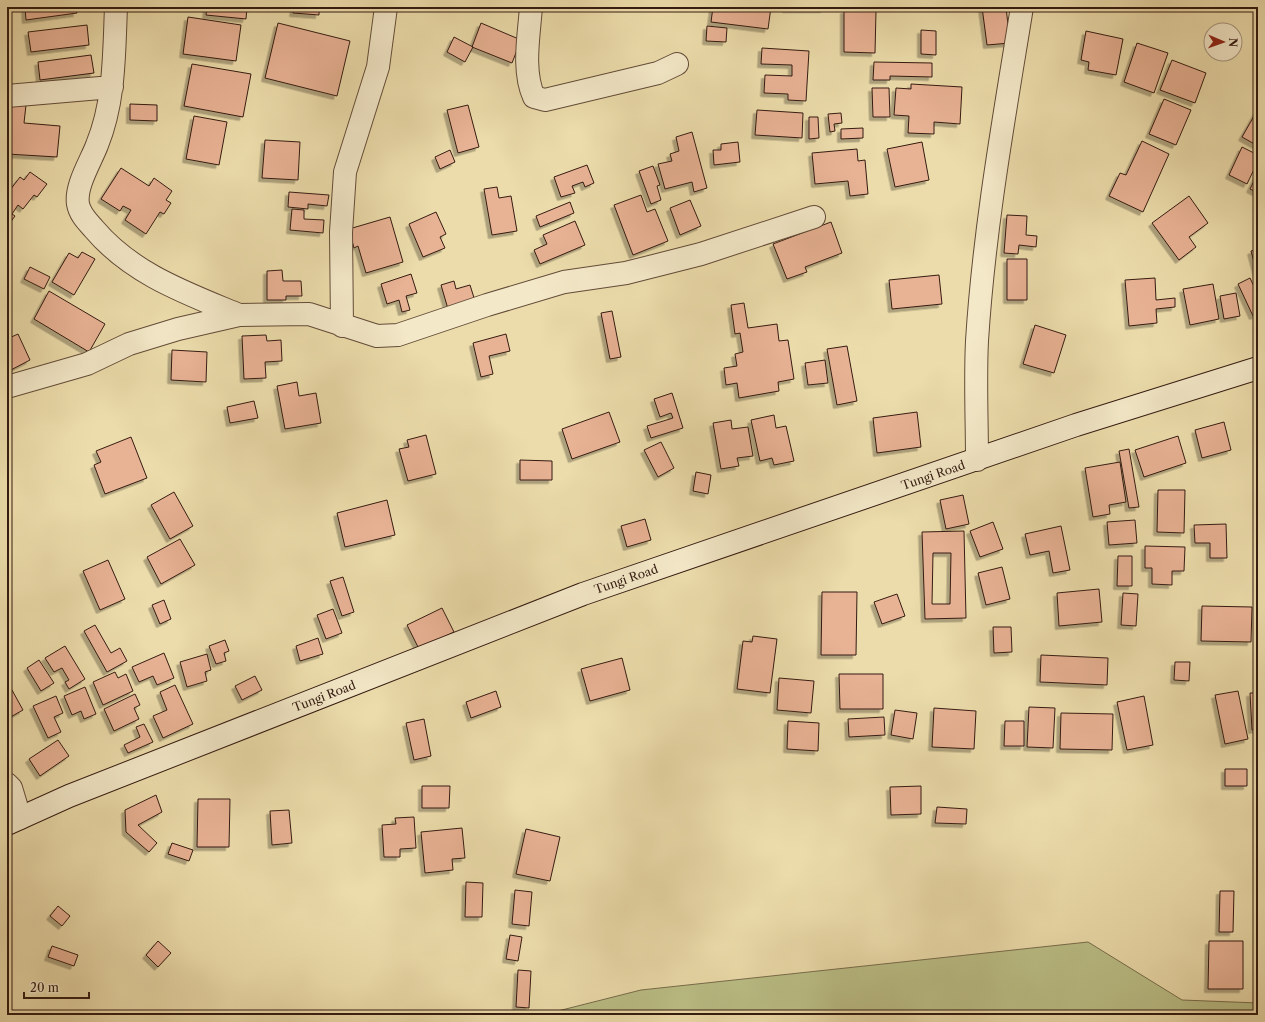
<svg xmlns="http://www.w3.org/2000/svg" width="1265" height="1022" viewBox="0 0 1265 1022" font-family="'Libre Caslon Text',serif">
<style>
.green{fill:#bbbf87;stroke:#786d4c}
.building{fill:#e8b294;stroke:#341b11;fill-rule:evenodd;filter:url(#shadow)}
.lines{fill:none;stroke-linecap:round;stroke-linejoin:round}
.minor-casing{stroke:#624b38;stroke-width:24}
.secondary-casing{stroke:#341b11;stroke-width:24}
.minor{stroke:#f3e8c8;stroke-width:22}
.secondary{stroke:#f3e8c8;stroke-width:22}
.labels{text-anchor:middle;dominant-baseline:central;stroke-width:4;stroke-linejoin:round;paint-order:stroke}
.street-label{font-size:12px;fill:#341b11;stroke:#f3e8c8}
</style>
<defs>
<filter id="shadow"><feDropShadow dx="-3.5" dy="3.5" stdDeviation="0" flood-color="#0004"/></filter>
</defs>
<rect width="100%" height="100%" fill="#ecdcab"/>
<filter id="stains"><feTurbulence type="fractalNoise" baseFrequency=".005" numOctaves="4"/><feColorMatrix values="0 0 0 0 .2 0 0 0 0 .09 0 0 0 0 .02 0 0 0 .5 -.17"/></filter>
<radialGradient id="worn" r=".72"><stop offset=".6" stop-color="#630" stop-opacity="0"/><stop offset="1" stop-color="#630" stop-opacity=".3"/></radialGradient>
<path class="green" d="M1088 942 1182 1000 1258 1003V1015H542L641 990Z"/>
<path class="building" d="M25 7H76L77 13 26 20Z
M207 7H247L246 19 206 15Z
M294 7H319V15L293 13Z
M713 7H771L768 29 711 22Z
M786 7H824V9H786Z
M982 7H1006L1010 43 987 45Z
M844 10 876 11 875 53 844 52Z
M188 17 241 25 236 61 183 54Z
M278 23 350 41 337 96 265 78Z
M481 23 521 40 512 63 472 47Z
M87 25 89 45 31 52 28 32Z
M707 26 727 28 726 42 706 41Z
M921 30 936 31V55L921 54Z
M1086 31 1123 39 1116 75 1088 70 1089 62 1081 60Z
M454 37 473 47 465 62 447 52Z
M1137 43 1168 53 1154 93 1124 82Z
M762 48 809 51 806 101 788 100V94L764 93 765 75 792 76V65L761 64Z
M91 55 94 73 40 80 38 62Z
M1172 60 1206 73 1195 103 1160 90Z
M874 62 932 63V77L890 76V80H873Z
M192 64 251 74 243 117 184 106Z
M911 84 962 87 960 124 934 122V134L908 133 909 116 894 115 896 88 911 89Z
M872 88H889L890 117H873Z
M1164 99 1191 110 1176 145 1149 134Z
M7 103 26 105 24 123 60 126 57 157 7 154Z
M130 104 157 105V121L130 120Z
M468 105 479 147 458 153 447 110Z
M1258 109V146L1242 137Z
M757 110 803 113 802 138 755 135Z
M841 113 842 123 834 124 835 131 830 132 828 114Z
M194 116 227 122 219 165 186 159Z
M809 117H818L819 138 809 139Z
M863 128V138L841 139V129Z
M692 132 707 188 694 192 692 182 665 189 658 164 672 161 670 154 679 151 676 137Z
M265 140 300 142 298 180 262 178Z
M1142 141 1169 154 1143 212 1109 196 1120 173 1126 175Z
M738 142 740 162 714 165 713 150H721V144Z
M922 142 929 180 895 187 887 149Z
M1242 147 1258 155V161L1247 184 1229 175Z
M857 149 858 161 865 160 868 194 850 196 848 181 815 184 812 153Z
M450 150 455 162 440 169 435 157Z
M587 165 594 183 585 187 583 182 572 186 575 193 561 197 554 177Z
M653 166 660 185 657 186 661 200 651 204 639 171Z
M121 168 149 186 154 178 172 191 166 200 171 203 164 214 160 212 146 234 125 220 131 210 123 206 120 211 101 199Z
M30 172 47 184 37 197 34 195 23 209 18 205 12 214 15 216 7 227V194L20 177 24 180Z
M1258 173V193L1250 189Z
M497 187 499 198 511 196 517 231 492 235 484 189Z
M289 192 329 195 327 206 308 204V209L288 207Z
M641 195 647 212 655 209 668 241 633 255 614 205Z
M1189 196 1208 223 1189 237 1196 247 1179 260 1152 223Z
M690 200 701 226 680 235 670 208Z
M570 202 574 213 540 227 536 216Z
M292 209 304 210V219L324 220 323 233 290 230Z
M436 212 446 234 440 237 445 248 423 257 409 224Z
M1007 215 1027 216 1026 235 1037 236 1036 247 1019 245 1018 254 1004 253Z
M390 217 403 262 366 273 358 246 354 248 349 229Z
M575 221 585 245 540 264 534 250 547 244 543 235Z
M831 222 842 253 805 267 807 272 787 279 773 244Z
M1258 249V277L1251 251Z
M82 252 95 259 74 295 52 282 69 253 78 258Z
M1007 259H1027V300H1007Z
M30 267 50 277 44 289 24 279Z
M282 270 283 281H301L302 296H286V300H267V271Z
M411 274 417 293 406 296 410 310 402 312 399 300 387 304 381 284Z
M939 275 942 304 892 309 889 280Z
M1155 278 1156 300 1175 298V307L1156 309 1157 323 1129 326 1125 280Z
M1250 278 1258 295V314L1253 316 1238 284Z
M454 281 456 289 470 285 475 301 448 309 441 285Z
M1213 284 1219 319 1190 325 1183 289Z
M49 291 105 324 89 352 34 319Z
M1236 293 1240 316 1224 319 1220 296Z
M744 303 748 328 777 324 779 341 788 340 794 379 778 382 779 391 739 398 737 383 726 385 724 368 737 366 735 354 743 352 740 333 735 334 731 305Z
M612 311 621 357 610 359 601 313Z
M1035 325 1066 335 1054 373 1023 364Z
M18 334 30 360 7 372V339Z
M506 334 510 351 489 356 493 374 481 377 473 343Z
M266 335 267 341 281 340 282 361 265 362 266 378 244 379 242 336Z
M847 346 857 401 837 405 827 349Z
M172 350 207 352 206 382 171 380Z
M825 360 828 383 808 385 805 363Z
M297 382 299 396 316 393 321 423 285 429 277 386Z
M672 393 683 428 651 438 647 426 673 418 671 413 660 417 654 399Z
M254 401 258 418 230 423 227 407Z
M609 412 620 442 572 459 562 429Z
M917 412 921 447 877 453 873 418Z
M774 415 776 428 786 426 794 461 774 465 772 458 760 461 751 420Z
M731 420 732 429 748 427 753 456 737 458 739 466 721 469 713 423Z
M1224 422 1231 450 1202 458 1195 430Z
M426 435 436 474 408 481 399 449 409 447 407 440Z
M1178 436 1186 463 1144 477 1135 450Z
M131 437 147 478 105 494 94 465 101 462 96 451Z
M661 442 674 468 658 477 644 450Z
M1129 449 1139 507 1129 508 1119 451Z
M520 460 552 461V480H520Z
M1120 462 1126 502 1109 505 1110 514 1093 517 1085 468Z
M696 472 711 475 708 494 693 491Z
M1158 490H1185L1184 533 1157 532Z
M174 492 193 526 170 539 151 505Z
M963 495 969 524 946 529 940 500Z
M387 500 395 535 345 547 337 513Z
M645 519 651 540 627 547 621 526Z
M1135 520 1137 543 1109 545 1107 522Z
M993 522 1003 549 980 557 970 531Z
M1226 524 1227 558H1210V543H1195L1194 525Z
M1061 526 1070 570 1053 573 1049 551 1030 555 1025 534Z
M964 531 966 618 925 619 922 532ZM933 553H951L950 604H932Z
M180 539 195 565 161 584 147 557Z
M1145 546 1185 547 1184 571H1172V585L1152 584V568H1145Z
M1118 556H1132V586H1117Z
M108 560 125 599 100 610 83 571Z
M1002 567 1010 599 986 605 978 573Z
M343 577 354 612 342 616 330 581Z
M1099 589 1102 622 1059 626 1057 593Z
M822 592H857L856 655H821Z
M1123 593 1138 594 1136 626 1121 625Z
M897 594 905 616 882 624 874 602Z
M164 600 171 619 160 624 152 605Z
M1202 606 1252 607 1251 642 1201 641Z
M442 608 454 632 419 649 407 625Z
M333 609 342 633 326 639 317 615Z
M95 625 111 653 120 648 127 661 107 672 84 631Z
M993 627H1011L1012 652 994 653Z
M753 636 777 639 770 693 737 689 743 641 752 642Z
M318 638 323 654 300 661 296 646Z
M225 640 229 651 224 653 226 661 216 664 209 646Z
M65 646 85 679 69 689 65 682 69 680 62 668 54 672 45 658Z
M164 653 174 678 157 685 153 676 139 682 132 667Z
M207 654 211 670 205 672 207 681 187 687 180 662Z
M1041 655 1108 658 1107 685 1040 682Z
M622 658 630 690 590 701 581 669Z
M39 660 54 683 41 691 27 668Z
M1175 662H1190L1189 681 1174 680Z
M115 672 118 678 126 674 133 691 103 705 93 682Z
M839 674H883V709H840Z
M255 676 262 690 242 700 235 686Z
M779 678 814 681 811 713 777 710Z
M7 681 23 710 7 719Z
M175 685 193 724 163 738 153 716 167 710 160 692Z
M85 687 96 714 84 719 81 711 72 715 64 696Z
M496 691 501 707 471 718 466 702Z
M1238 691 1248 739 1225 744 1215 695Z
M1250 693H1258V729L1252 730Z
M135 694 140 705 134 708 139 719 114 731 104 709Z
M56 696 63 713 54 717 61 732 48 738 33 706Z
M1144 696 1153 745 1127 750 1117 702Z
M1029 707 1055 708 1053 748 1027 747Z
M934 708 976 711 974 749 932 747Z
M895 710 917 713 913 739 891 735Z
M1061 713 1113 714 1112 750 1060 749Z
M884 717 885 735 849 737 848 719Z
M424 719 431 756 414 760 406 723Z
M788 721 819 723 818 751 787 749Z
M1005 721H1024V746H1004Z
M144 724 153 742 128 753 124 745 140 737 136 727Z
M58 740 69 756 40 776 29 759Z
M1225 769H1247V786H1225Z
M422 786H450L449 808H422Z
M921 786V814L891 815 890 787Z
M156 795 162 812 138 825 157 843 149 852 126 832 125 810Z
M198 799H230L229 847H197Z
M937 807 967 809 966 824 935 823Z
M289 810 292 843 272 845 270 811Z
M414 817 416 848 400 849V857H384L382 825 396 824 395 818Z
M462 828 465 858 452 859 453 870 425 873 421 832Z
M526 829 560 837 550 881 516 874Z
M172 843 193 850 189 861 168 854Z
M466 882 483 883 482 917H465Z
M515 890 532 892 529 926 512 924Z
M1220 891H1234L1233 932H1219Z
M58 906 70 916 62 926 50 916Z
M510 935 522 937 518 961 506 959Z
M158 941 171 953 158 967 146 955Z
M1209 941H1243V989H1208Z
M52 946 78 955 74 966 48 957Z
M518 970 531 971 529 1008 516 1007Z"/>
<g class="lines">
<defs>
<path id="minor" d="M116 7C114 53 115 101 97 145 91 161 75 186 78 204 80 215 88 222 94 229 132 274 186 293 239 315
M531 7C529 35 522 71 534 97L545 100 658 73 677 64
M7 96 112 87
M342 326 341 232 345 172 378 67 386 7
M7 387 87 364 129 344 178 329 239 315 309 314 377 336 398 335 487 305 564 282 626 273 701 254 814 217
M977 460C977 420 975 380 977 341 984 229 1004 118 1022 7
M7 784 11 788 20 818"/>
<path id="secondary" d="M7 824 69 796 583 594 1076 425 1258 368"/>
</defs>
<use href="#minor" class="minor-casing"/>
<use href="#secondary" class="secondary-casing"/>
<use href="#minor" class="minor"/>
<use href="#secondary" class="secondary"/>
</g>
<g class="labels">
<g class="street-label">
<text transform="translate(933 475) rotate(-19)">Tungi Road</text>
<text transform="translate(626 579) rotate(-19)">Tungi Road</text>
<text transform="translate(324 696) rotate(-21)">Tungi Road</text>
</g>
</g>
<rect width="1265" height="1022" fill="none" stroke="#ecdcab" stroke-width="24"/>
<rect x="8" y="8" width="1249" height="1006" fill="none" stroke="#341b11" stroke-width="2"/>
<rect x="12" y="12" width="1241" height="998" fill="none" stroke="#341b11"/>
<g transform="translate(1223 42) rotate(92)"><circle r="19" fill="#f3e8c8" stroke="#a7967f"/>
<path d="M0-3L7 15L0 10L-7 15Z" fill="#8f2418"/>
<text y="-6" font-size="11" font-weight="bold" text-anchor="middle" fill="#341b11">N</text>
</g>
<path d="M24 992v6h65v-6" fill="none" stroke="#341b11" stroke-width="2"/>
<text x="30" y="992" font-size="12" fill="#341b11" stroke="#f3e8c8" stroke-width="3" paint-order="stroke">20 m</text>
<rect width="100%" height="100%" filter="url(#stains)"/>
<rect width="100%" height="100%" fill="url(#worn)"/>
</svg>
